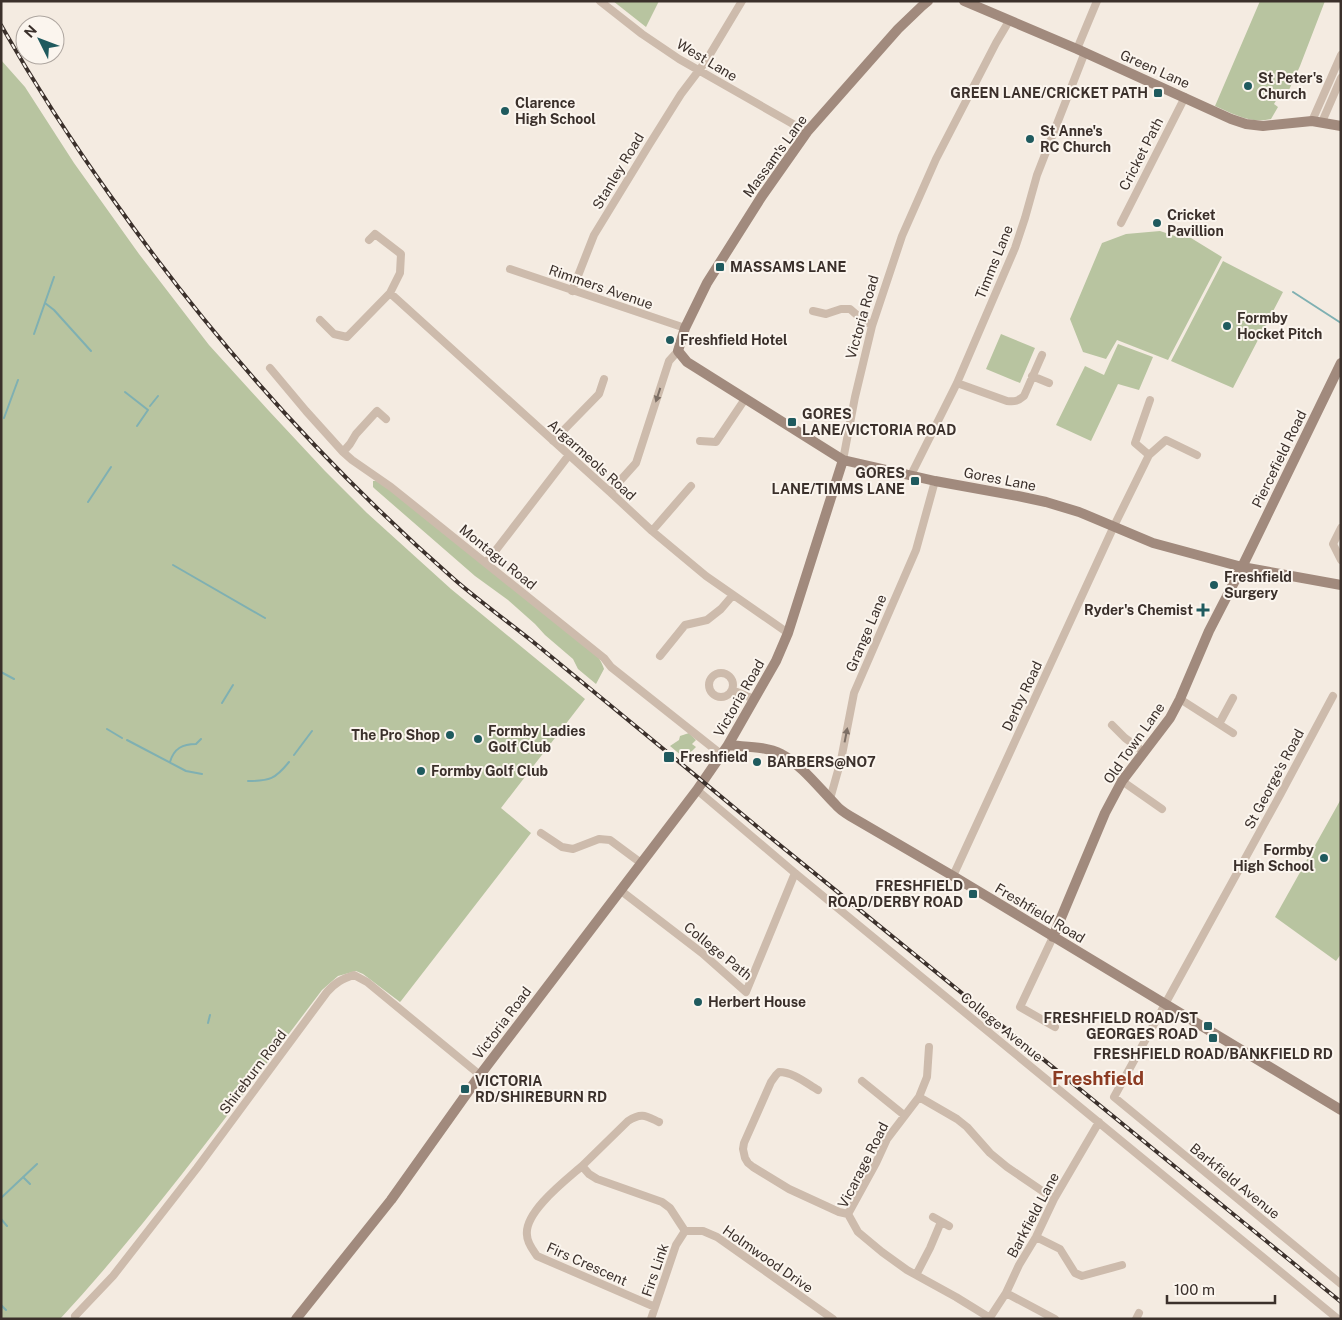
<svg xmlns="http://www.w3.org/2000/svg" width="1342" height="1320" viewBox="0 0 1342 1320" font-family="'Public Sans',sans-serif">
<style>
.green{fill:#b8c4a0}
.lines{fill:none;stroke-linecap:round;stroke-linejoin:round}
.stream{stroke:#7fb0b2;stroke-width:2}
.street{stroke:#cdbbac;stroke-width:8}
.secondary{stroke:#a18a7d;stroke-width:10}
.rail-casing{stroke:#3b302b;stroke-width:4}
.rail{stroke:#fbf5ee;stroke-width:2;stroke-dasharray:5.5;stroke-linecap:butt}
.oneway{fill:#7d6f65}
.poi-dot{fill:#1f5a5e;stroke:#fbf5ee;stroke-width:2}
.labels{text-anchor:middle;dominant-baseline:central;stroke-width:4;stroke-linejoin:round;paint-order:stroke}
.street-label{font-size:14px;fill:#3b302b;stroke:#fbf5ee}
.poi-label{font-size:14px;font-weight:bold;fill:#3b302b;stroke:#fbf5ee;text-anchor:start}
.district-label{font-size:19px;font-weight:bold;fill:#8c3b22;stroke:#fbf5ee}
</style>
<rect width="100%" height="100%" fill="#f4ebe1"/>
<path class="green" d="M613 1H659L646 27Z
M1260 1H1325L1300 66 1289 90 1283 89 1274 104 1278 107 1271 119C1250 124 1234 114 1215 106Z
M1 60 25 87 74 163 139 254 209 345 269 411 325 471 367 513 451 589 585 699 501 808 531 833 401 1001 400 1002 363 974 356 971 338 976 322 990C237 1102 155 1216 60 1319H1Z
M1160 231 1175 236 1191 238 1222 257 1168 360 1117 340 1106 359 1083 352 1070 319 1102 243 1126 234Z
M1223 261 1283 292 1233 388 1171 361Z
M1001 334 1035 348 1020 383 986 369Z
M1118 344 1153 357 1139 390 1118 384 1091 441 1056 425 1085 366 1104 375Z
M373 481H380L596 651C598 658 602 662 604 669L596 684 578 669 573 659 545 635 535 624 508 600 475 576 375 489 373 487Z
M689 733 696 740 692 744 696 747 692 751 682 756 670 746 679 740 680 736Z
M1341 799V954L1336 961 1275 917Z"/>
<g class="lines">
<path class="stream" d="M1293 292 1341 323
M45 303 54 310 91 351
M34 334 54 277
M125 392 148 410 137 426
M150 406 158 396
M4 418 18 380
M88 502 111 467
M173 565 265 618
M1 672 14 679
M222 703 233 685
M107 729 122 738
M127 740 186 771 202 774
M294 755 312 731
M170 762C174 748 183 744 196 744L201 739
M248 781C270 781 275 779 289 762
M208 1023 210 1015
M23 1177 30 1184
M1 1198 37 1164
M1 1219 7 1226
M1 1305 6 1310"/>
<path class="street" d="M600 1 642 34 679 59 807 132
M1077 49 1097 1
M1312 121 1341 55
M1322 122 1341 78
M1121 223 1185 97
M510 269 685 328
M572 291 594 235 649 145 681 94 706 61 742 1
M390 293 610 492 652 531 706 576 788 633
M813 311 826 314 841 309H850L865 322 872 325
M320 320 334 334 347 337 390 293 400 273 401 254 375 234 369 240
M270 368 306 411 343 452 352 460 391 487 604 658 611 667 722 755
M1032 376 1049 383
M957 383 1007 401C1015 402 1018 401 1024 396L1042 355
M553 441 599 394 604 379
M700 441 716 442 745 399
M343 452 350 444 356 434 377 411 386 419
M1149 455 1135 443 1150 400
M843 460 855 397 872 326 902 236 936 159 996 43 1009 21
M911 475 957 383 1015 248 1025 218 1037 175 1085 52
M610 492 636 463 669 361 678 351
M1341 528 1333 544 1341 560
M652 531 691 486
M486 563 569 455
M660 656 685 625 707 620 721 609 733 595
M709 685a12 12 0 1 1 24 0a12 12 0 1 1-24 0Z
M732 690 754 699
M1333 696 1280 795 1114 1097 1341 1284
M1180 699 1233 733
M1219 724 1233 698
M1112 725 1125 738 1144 752
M1122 781 1162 809
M697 790 795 873 1338 1319
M830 799 841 760 854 693 916 550 935 481
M541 833 562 847 573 849 599 839 610 840 641 863
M953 876 1114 526 1149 455 1166 440 1197 455
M620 890 702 953 746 992 795 873
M1053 937 1020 1007 1055 1027
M862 1081 904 1115
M818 1090C806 1083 793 1072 779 1072L776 1075 771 1082 744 1143 743 1149 745 1158 748 1163 753 1167 789 1189 839 1212 848 1214
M919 1097 927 1077 929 1047
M582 1166 628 1121C642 1112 646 1116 659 1122
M933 1217 949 1226
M685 1231H703L717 1237 833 1319
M1036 1237 1060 1249 1075 1273 1082 1276 1122 1265
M916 1275 930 1248 941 1222
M1006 1293 1055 1319
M655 1307 537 1256C533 1250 527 1243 527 1235 524 1212 566 1180 582 1166L589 1174 597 1179 662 1202 670 1208 685 1231
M75 1316 113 1276 197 1168 327 992C336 982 342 979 354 975L367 982 480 1075
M990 1318 956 1297 907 1270 882 1252 858 1232 848 1214 876 1163 887 1139 919 1097 957 1119 967 1127 990 1153 1007 1167 1054 1199
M651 1319 676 1245 685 1231
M989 1319 1006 1293 1019 1265 1036 1237 1054 1199 1099 1122
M1136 1319 1139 1313"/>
<path class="secondary" d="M928 1 922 6 898 29 807 132 762 196 707 283 685 328 678 351 687 362 843 460 935 481 1018 496 1046 502 1079 512 1153 543 1242 567 1341 585
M964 1 1077 49 1231 119 1246 124 1263 126 1312 121 1341 126
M728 745C745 747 766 746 781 754 802 765 819 788 835 804 839 809 845 813 850 816L953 876 1341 1110
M1053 937 1105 813 1122 781 1170 718 1180 699 1209 631 1242 567 1341 363
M296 1319 391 1200 480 1075 697 790 728 745 776 661 788 633 843 460"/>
<defs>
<path id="rail" d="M1 25C35 85 72 142 112 198 211 338 326 467 455 580 484 605 514 626 543 650 616 710 688 769 760 829 954 986 1147 1144 1341 1302"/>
</defs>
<use href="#rail" class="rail-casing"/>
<use href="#rail" class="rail"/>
</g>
<defs><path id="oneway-solid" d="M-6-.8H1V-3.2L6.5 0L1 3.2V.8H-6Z" transform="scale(1.25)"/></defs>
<g class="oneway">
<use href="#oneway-solid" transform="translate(658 395) rotate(108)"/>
<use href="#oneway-solid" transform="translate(846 735) rotate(-79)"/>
</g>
<g class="poi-dot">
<circle cx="1248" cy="86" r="5"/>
<rect x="1153" y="88" width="10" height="10" rx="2.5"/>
<circle cx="505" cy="111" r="5"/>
<circle cx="1030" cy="139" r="5"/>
<circle cx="1157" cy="223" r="5"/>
<rect x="715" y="262" width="10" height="10" rx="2.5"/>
<circle cx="1227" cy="326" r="5"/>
<circle cx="670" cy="340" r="5"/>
<rect x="787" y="417" width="10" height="10" rx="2.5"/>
<rect x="910" y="476" width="10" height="10" rx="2.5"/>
<circle cx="1214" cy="585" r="5"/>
<path d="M1200.5 602.5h5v5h5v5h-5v5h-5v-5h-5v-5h5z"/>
<circle cx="450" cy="735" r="5"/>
<circle cx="478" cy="739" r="5"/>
<rect x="663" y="751" width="12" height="12" rx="2.5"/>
<circle cx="757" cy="762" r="5"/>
<circle cx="421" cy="771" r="5"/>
<circle cx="1324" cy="858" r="5"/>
<rect x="968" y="889" width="10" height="10" rx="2.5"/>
<circle cx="698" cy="1002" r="5"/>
<rect x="1203" y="1021" width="10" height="10" rx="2.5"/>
<rect x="1208" y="1033" width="10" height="10" rx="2.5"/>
<rect x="460" y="1084" width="10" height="10" rx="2.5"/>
</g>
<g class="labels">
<g class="street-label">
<text transform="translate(707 60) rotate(31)">West Lane</text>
<text transform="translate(1155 69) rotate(24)">Green Lane</text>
<text transform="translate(1141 154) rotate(-63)">Cricket Path</text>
<text transform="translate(775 156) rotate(-54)">Massam's Lane</text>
<text transform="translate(618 171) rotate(-59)">Stanley Road</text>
<text transform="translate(994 262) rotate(-68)">Timms Lane</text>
<text transform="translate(601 287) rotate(19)">Rimmers Avenue</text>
<text transform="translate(862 317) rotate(-74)">Victoria Road</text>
<text transform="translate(1279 459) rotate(-64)">Piercefield Road</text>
<text transform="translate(592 460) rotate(42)">Argarmeols Road</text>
<text transform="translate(1000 479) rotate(11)">Gores Lane</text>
<text transform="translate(498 557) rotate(39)">Montagu Road</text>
<text transform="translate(866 633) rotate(-67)">Grange Lane</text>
<text transform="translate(1022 696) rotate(-65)">Derby Road</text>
<text transform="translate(739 698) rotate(-60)">Victoria Road</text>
<text transform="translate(1134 743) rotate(-55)">Old Town Lane</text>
<text transform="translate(1274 779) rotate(-62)">St George's Road</text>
<text transform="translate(1040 913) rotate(31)">Freshfield Road</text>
<text transform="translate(718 951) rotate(39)">College Path</text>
<text transform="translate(502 1023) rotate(-53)">Victoria Road</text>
<text transform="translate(1002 1027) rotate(39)">College Avenue</text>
<text transform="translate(253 1072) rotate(-53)">Shireburn Road</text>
<text transform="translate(863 1165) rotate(-63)">Vicarage Road</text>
<text transform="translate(1235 1181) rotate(39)">Barkfield Avenue</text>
<text transform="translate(1033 1215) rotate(-62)">Barkfield Lane</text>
<text transform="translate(768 1259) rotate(35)">Holmwood Drive</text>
<text transform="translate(587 1264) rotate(24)">Firs Crescent</text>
<text transform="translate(655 1270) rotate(-71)">Firs Link</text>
</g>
<g class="poi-label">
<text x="1258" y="78">St Peter's<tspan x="1258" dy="16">Church</tspan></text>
<text x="1148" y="93" text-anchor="end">GREEN LANE/CRICKET PATH</text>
<text x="515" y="103">Clarence<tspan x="515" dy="16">High School</tspan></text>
<text x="1040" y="131">St Anne's<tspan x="1040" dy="16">RC Church</tspan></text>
<text x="1167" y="215">Cricket<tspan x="1167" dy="16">Pavillion</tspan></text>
<text x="730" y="267">MASSAMS LANE</text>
<text x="1237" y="318">Formby<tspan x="1237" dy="16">Hocket Pitch</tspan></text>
<text x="680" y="340">Freshfield Hotel</text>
<text x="802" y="414">GORES<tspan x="802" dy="16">LANE/VICTORIA ROAD</tspan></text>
<text x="905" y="473" text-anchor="end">GORES<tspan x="905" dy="16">LANE/TIMMS LANE</tspan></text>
<text x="1224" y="577">Freshfield<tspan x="1224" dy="16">Surgery</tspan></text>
<text x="1193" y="610" text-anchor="end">Ryder's Chemist</text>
<text x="488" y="731">Formby Ladies<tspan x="488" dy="16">Golf Club</tspan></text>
<text x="440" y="735" text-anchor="end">The Pro Shop</text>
<text x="680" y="757">Freshfield</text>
<text x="767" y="762">BARBERS@NO7</text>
<text x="431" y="771">Formby Golf Club</text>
<text x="1314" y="850" text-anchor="end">Formby<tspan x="1314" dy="16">High School</tspan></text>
<text x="963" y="886" text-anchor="end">FRESHFIELD<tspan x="963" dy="16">ROAD/DERBY ROAD</tspan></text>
<text x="708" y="1002">Herbert House</text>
<text x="1198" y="1018" text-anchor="end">FRESHFIELD ROAD/ST<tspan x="1198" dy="16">GEORGES ROAD</tspan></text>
<text x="1213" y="1054" text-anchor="middle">FRESHFIELD ROAD/BANKFIELD RD</text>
<text x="475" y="1081">VICTORIA<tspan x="475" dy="16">RD/SHIREBURN RD</tspan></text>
</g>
<g class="district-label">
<text x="1098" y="1078">Freshfield</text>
</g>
</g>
<rect width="1342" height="1320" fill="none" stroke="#3b302b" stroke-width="5"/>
<g transform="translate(40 40) rotate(312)"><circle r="24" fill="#fbf5ee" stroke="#aea6a0"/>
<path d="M0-4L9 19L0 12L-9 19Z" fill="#1f5a5e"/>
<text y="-8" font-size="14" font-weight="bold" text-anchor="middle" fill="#3b302b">N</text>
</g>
<path d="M1167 1295v8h108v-8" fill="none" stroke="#3b302b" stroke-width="2.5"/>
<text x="1174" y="1295" font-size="15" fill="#3b302b" stroke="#fbf5ee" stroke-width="4" paint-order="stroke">100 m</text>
</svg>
